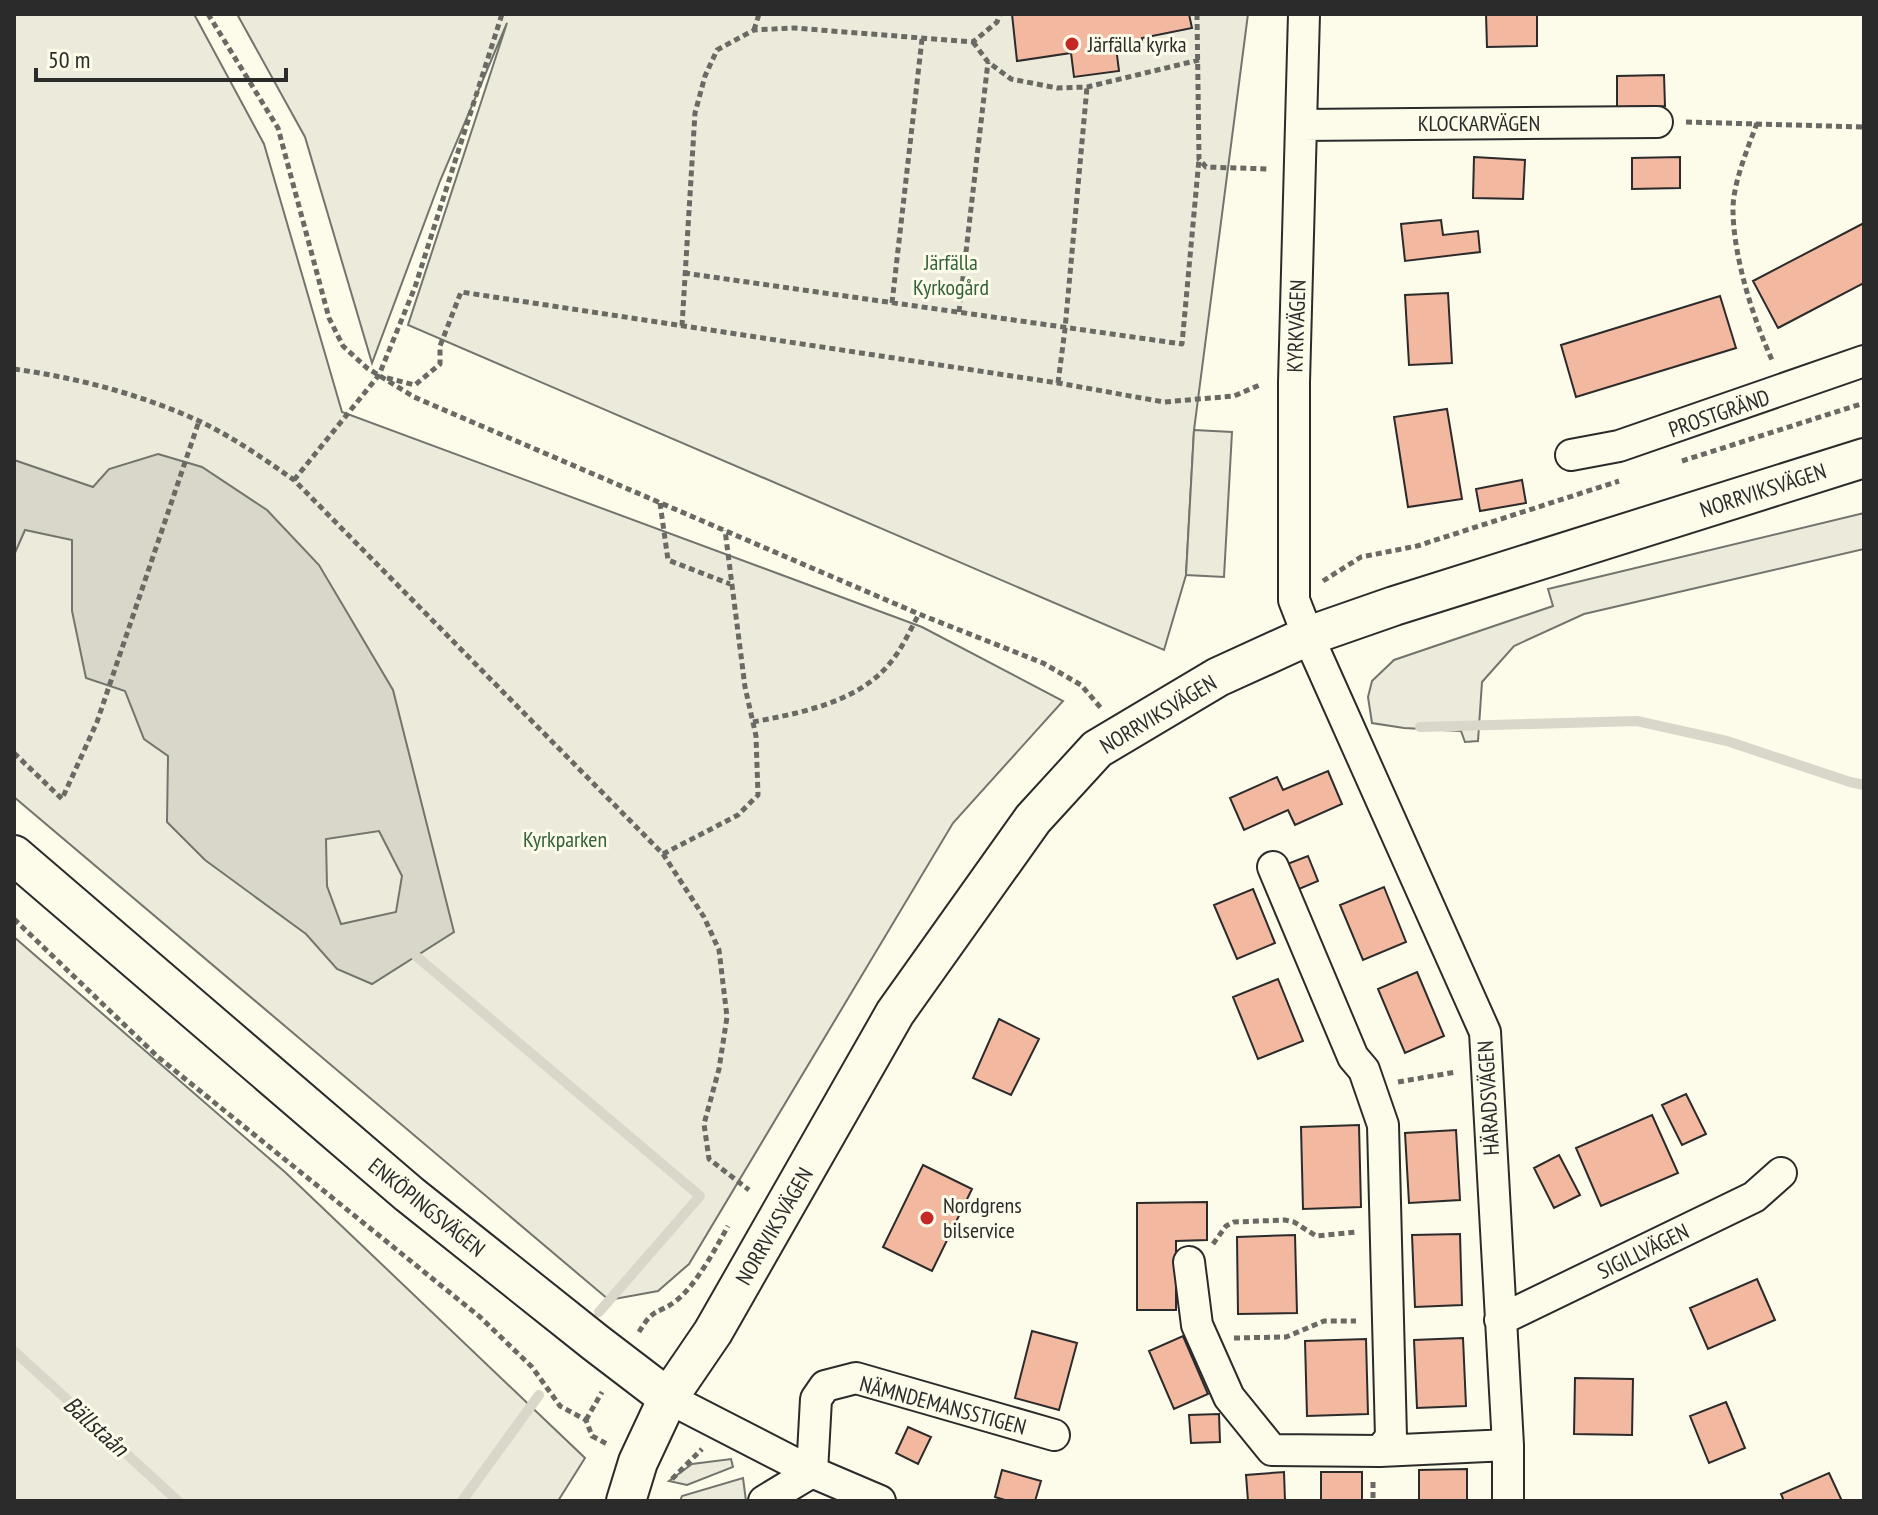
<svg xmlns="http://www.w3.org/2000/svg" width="1878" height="1515" viewBox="0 0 1878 1515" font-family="'PT Sans Narrow',sans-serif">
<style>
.green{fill:#ecebdb;stroke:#74746e;stroke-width:2}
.parking{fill:#eceadb;stroke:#74746e;stroke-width:2}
.water{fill:#d8d7c9;stroke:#74746e;stroke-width:2;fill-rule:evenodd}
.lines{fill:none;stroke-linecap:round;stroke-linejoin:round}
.stream{stroke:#d8d7c9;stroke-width:10}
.building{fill:#f2b8a0;stroke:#2b2b2b;stroke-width:2}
.minor-casing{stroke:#2b2b2b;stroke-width:34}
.tertiary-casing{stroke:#2b2b2b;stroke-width:42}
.path{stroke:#6a6964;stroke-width:5;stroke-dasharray:6 4;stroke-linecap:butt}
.minor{stroke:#fdfbea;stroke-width:30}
.tertiary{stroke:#fdfbea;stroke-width:38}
.poi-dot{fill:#c62828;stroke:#fdfbea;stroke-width:3}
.labels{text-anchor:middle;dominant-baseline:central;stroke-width:6;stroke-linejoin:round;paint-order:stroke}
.poi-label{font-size:22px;fill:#2b2b2b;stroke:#fdfbea;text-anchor:start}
.street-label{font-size:22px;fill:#2b2b2b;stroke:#fdfbea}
.park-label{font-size:22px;fill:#34623c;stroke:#fdfbea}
.water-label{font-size:24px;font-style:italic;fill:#2b2b2b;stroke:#fdfbea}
</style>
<rect width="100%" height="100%" fill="#fdfbea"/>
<path class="green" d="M14 14H194L264 144 342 412 922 627 1063 701 953 823 689 1264 658 1291 609 1300 14 797Z
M237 14H1248L1194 430 1186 575 1164 650 408 325 507 23 440 181 372 363 305 137Z
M1864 513V549L1584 614 1514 646 1482 682 1478 741 1465 742 1461 731 1404 728 1372 723 1368 697 1372 681 1394 660 1553 606 1548 589Z
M14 937 286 1173 585 1458 558 1501H14Z
M731 1459 733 1467 687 1485 669 1481 692 1464Z
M743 1478 746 1501H680L682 1496Z"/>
<path class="parking" d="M1194 430 1232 432 1224 577 1186 575Z"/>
<path class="water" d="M158 454 202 467 267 510 319 565 393 690 454 932 372 984 337 969 306 934 205 860 167 822 168 756 144 739 125 691 86 678 72 611V540L25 530 14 555V460L93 487 109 469ZM379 831 402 876 396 912 341 924 327 886 326 839Z"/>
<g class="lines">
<path class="stream" d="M1420 727 1637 721 1727 741 1850 782 1864 785
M416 956 700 1196 599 1312
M14 1351 178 1501
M462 1501 539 1395"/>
</g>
<path class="building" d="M1012 14H1189L1192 28 1142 38V42L1116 47 1119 71 1074 77 1071 53 1017 61Z
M1486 14H1537V46L1487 47Z
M1664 75 1665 106 1617 107V76Z
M1474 157 1525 160 1523 199 1473 198Z
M1680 157V188L1632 189V158Z
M1441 220 1443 235 1478 231 1480 252 1405 261 1401 224Z
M1864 223V283L1778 328 1753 281Z
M1448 293 1452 363 1409 365 1405 295Z
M1720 296 1736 348 1576 397 1561 345Z
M1447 409 1462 499 1408 507 1394 417Z
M1522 480 1526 503 1480 511 1476 489Z
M1328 771 1342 804 1295 825 1288 810 1244 830 1230 798 1277 777 1283 790Z
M1308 856 1318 881 1292 892 1282 866Z
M1384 887 1406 942 1363 960 1340 905Z
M1253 889 1275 943 1237 959 1214 905Z
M1417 972 1444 1036 1405 1053 1378 989Z
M1278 979 1303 1041 1258 1059 1233 997Z
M999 1019 1039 1039 1011 1095 973 1078Z
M1686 1094 1706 1134 1682 1145 1662 1105Z
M1652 1115 1678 1173 1601 1206 1576 1148Z
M1359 1125 1361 1207 1303 1209 1301 1127Z
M1456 1130 1460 1200 1409 1203 1405 1133Z
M1559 1155 1580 1195 1554 1208 1534 1168Z
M923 1165 972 1189 932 1271 883 1247Z
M1207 1202V1240L1176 1241V1310H1137V1203Z
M1460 1234 1462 1305 1415 1307 1412 1235Z
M1295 1235 1297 1313 1238 1314 1237 1237Z
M1757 1279 1775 1320 1708 1349 1690 1308Z
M1032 1331 1077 1343 1059 1410 1015 1398Z
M1183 1336 1208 1394 1174 1409 1149 1351Z
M1463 1338 1466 1406 1417 1408 1414 1340Z
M1366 1339 1368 1414 1307 1416 1305 1341Z
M1575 1378 1633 1379 1632 1435 1574 1434Z
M1726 1402 1745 1448 1709 1463 1690 1416Z
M1219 1414 1220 1442 1191 1443 1189 1415Z
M908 1427 931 1437 918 1464 896 1453Z
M1467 1469V1501H1419V1470Z
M1002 1470 1041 1481 1035 1501H1008L995 1497Z
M1284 1472 1285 1501H1248L1246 1475Z
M1321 1472H1362V1501H1321Z
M1829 1473 1842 1501H1784L1781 1494Z"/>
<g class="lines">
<defs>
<path id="minor" d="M1304 14 1294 382V600L1308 636 1485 1032 1508 1445V1501
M1302 125 1657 122
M1571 455 1619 446 1864 361
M1273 867 1353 1057 1364 1070 1383 1125 1391 1437 1380 1451
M1189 1262 1197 1325 1229 1397 1272 1450 1380 1451 1508 1445
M1500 1320 1754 1197 1781 1173
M668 1398 812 1472 880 1501
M812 1472 816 1399 825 1386 856 1378 1054 1435
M764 1501 812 1472"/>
<path id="tertiary" d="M14 855 409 1194 596 1343 668 1398
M626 1501 638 1462 668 1398 713 1332 895 1013 1033 819 1097 749 1218 677 1308 636 1394 606 1864 458"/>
</defs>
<use href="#minor" class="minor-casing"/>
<use href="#tertiary" class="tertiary-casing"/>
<path class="path" d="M208 14 278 128 329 318 343 346 367 368 414 397 919 614 1043 663 1081 685 1101 708
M1197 14 1199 159 1206 167 1269 169
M754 30 759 14
M973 42 988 62 1011 79 1057 88 1087 87 1199 60
M1686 122 1864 127
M1757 123C1748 148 1732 185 1733 212 1734 259 1753 318 1772 360
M684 273 1182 344 1199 159
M892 303 922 39
M959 312 988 62
M682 326 695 113 705 76 717 50 754 30 794 28 973 42 997 22 1000 14
M14 369C78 378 140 394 199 421 233 437 264 459 294 480L663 854 704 917 719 950 727 1017 719 1069 704 1124 709 1159 749 1190
M387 378 415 385 440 364V346L461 292 1058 383 1164 402 1234 396 1262 384
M1058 383 1065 329 1087 87
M1682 461 1864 403
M294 480 379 375 415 287 502 14
M660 503 668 560 730 584
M1323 581 1361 557 1417 546 1619 481
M753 722C799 713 858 703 890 663 902 649 910 630 919 614
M14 753 62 799 97 722 199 421
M663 854 738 815 758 795 756 736 745 687 725 530
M14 919 158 1057 480 1317 532 1367 560 1406 586 1420 592 1436 609 1445
M1398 1082 1456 1072
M1213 1244 1226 1226 1234 1222 1285 1220 1294 1222 1316 1236 1356 1232
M639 1332C655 1305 657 1316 677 1300 696 1285 716 1248 728 1226
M1234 1338 1286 1337 1324 1321H1356
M586 1420 602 1392
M672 1479 702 1449
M1373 1482V1501"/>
<use href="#minor" class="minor"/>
<use href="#tertiary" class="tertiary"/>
</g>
<g class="poi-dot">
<circle cx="1072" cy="44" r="8"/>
<circle cx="927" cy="1218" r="8"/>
</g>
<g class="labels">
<g class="poi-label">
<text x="1088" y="44">Järfälla kyrka</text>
<text x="943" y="1205">Nordgrens<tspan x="943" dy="25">bilservice</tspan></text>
</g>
<g class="street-label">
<text x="1479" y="123">KLOCKARVÄGEN</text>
<text transform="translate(1296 326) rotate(-88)">KYRKVÄGEN</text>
<text transform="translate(1719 413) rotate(-19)">PROSTGRÄND</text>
<text transform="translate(1763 490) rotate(-18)">NORRVIKSVÄGEN</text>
<text transform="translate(1158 714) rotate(-31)">NORRVIKSVÄGEN</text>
<text transform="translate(1488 1098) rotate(-93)">HÄRADSVÄGEN</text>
<text transform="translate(427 1207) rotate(39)">ENKÖPINGSVÄGEN</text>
<text transform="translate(774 1226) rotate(-60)">NORRVIKSVÄGEN</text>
<text transform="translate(1643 1251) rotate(-26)">SIGILLVÄGEN</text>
<text transform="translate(943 1405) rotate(15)">NÄMNDEMANSSTIGEN</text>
</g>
<g class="park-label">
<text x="951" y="262">Järfälla<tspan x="951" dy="25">Kyrkogård</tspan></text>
<text x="565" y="839">Kyrkparken</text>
</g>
<g class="water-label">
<text transform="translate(96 1426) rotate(42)">Bällstaån</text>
</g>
</g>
<rect width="1878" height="1515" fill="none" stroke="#2b2b2b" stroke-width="32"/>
<path d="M36 68v12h250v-12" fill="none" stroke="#2b2b2b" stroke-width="4"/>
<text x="48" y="68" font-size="24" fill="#2b2b2b" stroke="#fdfbea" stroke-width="6" paint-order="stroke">50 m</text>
</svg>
